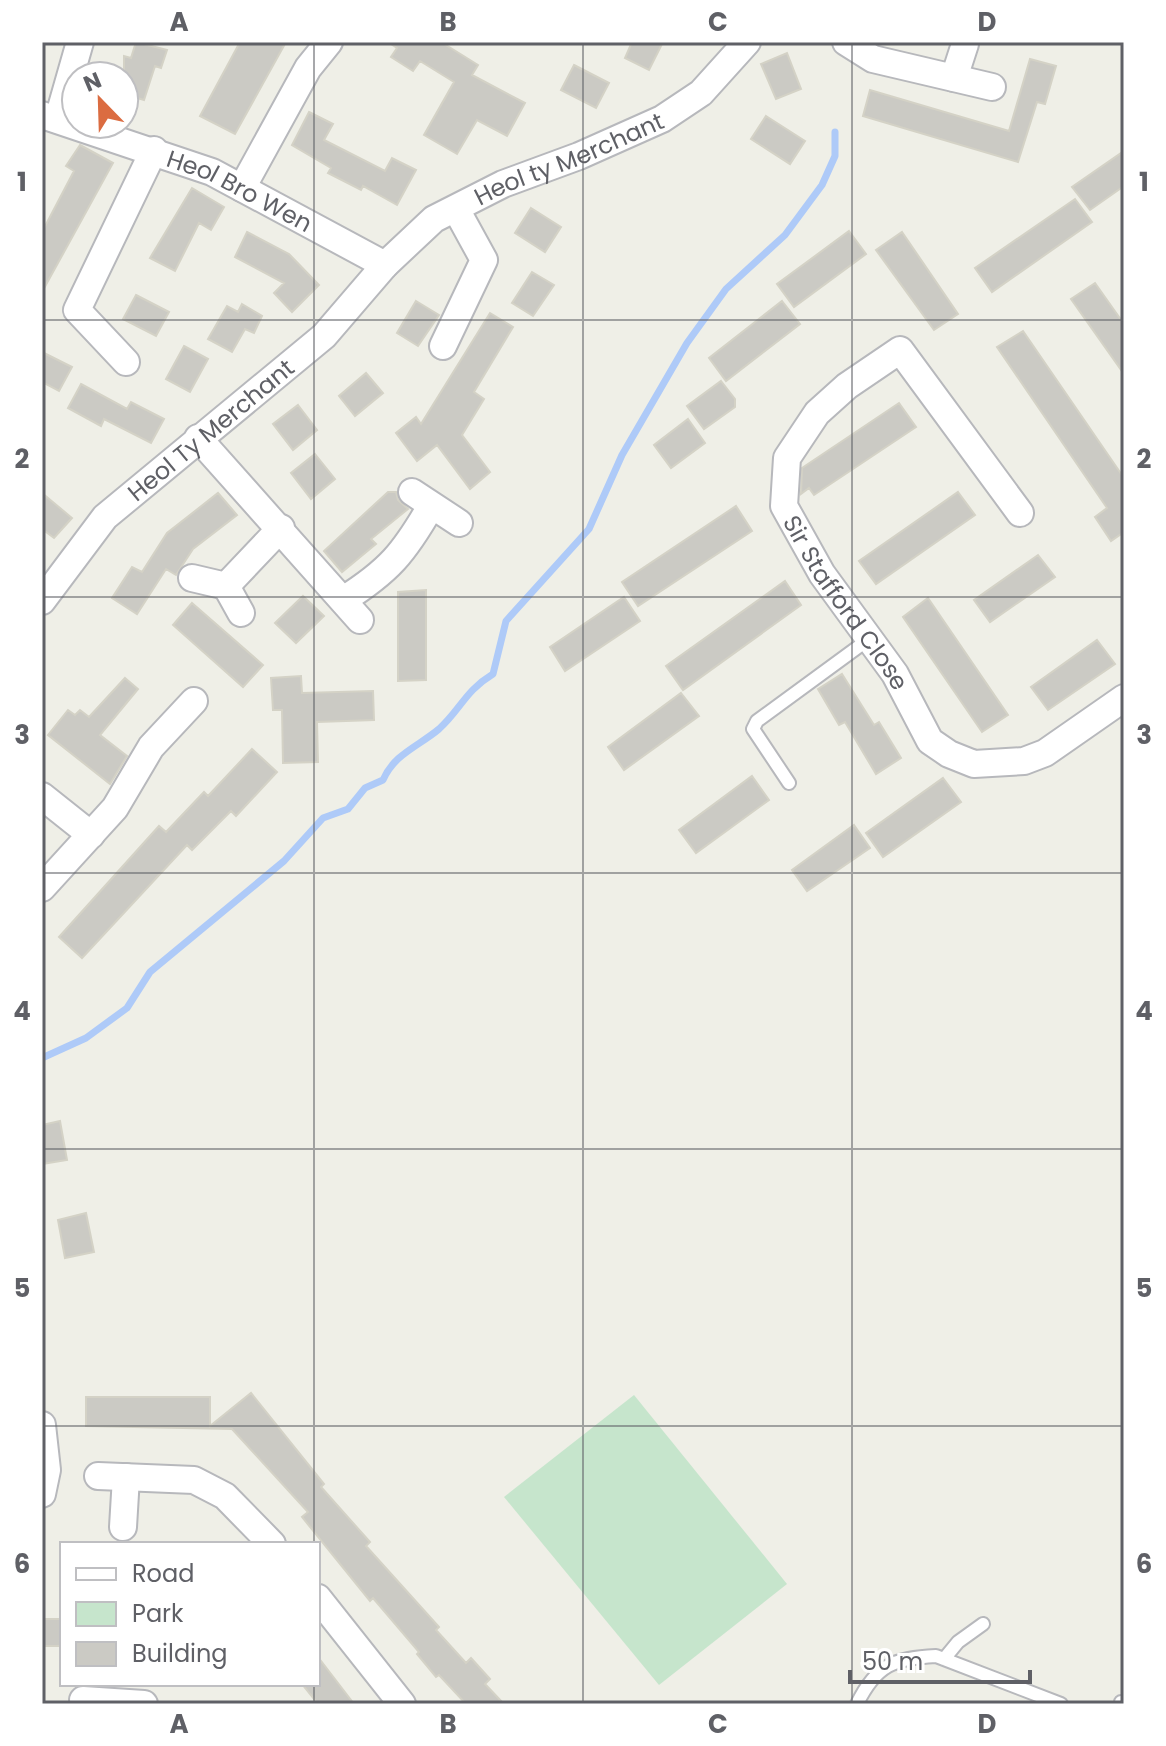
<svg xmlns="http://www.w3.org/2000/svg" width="1166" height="1746" viewBox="0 0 1166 1746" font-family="Poppins,sans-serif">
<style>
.green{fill:#c6e5cc}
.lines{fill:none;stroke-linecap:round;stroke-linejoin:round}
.stream{stroke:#aecaf8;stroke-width:7}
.building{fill:#cbcac4;stroke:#d4d2c6;stroke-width:2}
.service-casing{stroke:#b7b8bc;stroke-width:16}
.minor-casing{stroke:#b7b8bc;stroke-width:30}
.service{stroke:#fff;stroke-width:12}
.minor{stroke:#fff;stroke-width:26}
.grid{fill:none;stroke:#5f6066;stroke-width:2;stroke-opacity:0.55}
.labels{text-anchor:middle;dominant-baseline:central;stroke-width:7;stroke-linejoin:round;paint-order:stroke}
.street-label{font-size:24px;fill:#5f6066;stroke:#fff}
.neatline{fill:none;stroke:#5f6066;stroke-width:3}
.grid-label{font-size:26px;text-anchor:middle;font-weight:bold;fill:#5f6066}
</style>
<rect width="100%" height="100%" fill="#efefe7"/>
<path class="green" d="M634 1395 787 1584 659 1685 504 1497Z"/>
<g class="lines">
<path class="stream" d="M42 1058 86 1038 127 1008 150 972 284 861 323 818 348 809 365 788 383 780C394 754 419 746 439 729 461 709 465 691 493 674L506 621 589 529 622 455 687 343 726 289 785 235 822 185 835 156V132"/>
</g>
<path class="building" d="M136 42 167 50 161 68 155 66 144 100 124 94V56L131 58Z
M240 42H286L235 134 200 116Z
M388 42H441L478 65 472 75 525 103 507 136 477 120 457 154 424 135 454 82 420 61 413 71 391 57 397 48Z
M632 42H663L649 70 625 58Z
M787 53 801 89 776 99 761 64Z
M1030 59 1056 66 1045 104 1037 102 1018 162 863 116 870 90 1009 131Z
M574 65 609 83 596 108 561 90Z
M309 112 333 124 324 140 385 171 392 158 416 170 397 205 363 186 361 190 328 173 331 168 292 145Z
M766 116 805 141 790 164 751 139Z
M80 145 113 163 42 292V232L74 171 66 166Z
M1124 151V186L1090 210 1072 187Z
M192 188 224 207 211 230 199 223 175 271 150 258Z
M1075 199 1092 222 992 292 975 268Z
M531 208 561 227 545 252 515 233Z
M849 231 866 254 794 307 777 284Z
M247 232 289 254 319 285 292 312 274 293 284 283 235 257Z
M902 232 958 314 934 330 876 250Z
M532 272 554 285 533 316 512 303Z
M1095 283 1124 324V374L1071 299Z
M136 295 169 312 156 336 123 319Z
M416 301 439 315 418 346 397 333Z
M782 301 800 324 726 381 709 358Z
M242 304 262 316 254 333 245 329 232 352 208 339 227 306 238 312Z
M490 313 513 327 474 392 484 399 462 435 490 472 470 489 437 445 417 461 396 433 416 417 421 424Z
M1023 331 1124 478V532L1111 541 1095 517 1107 508 997 347Z
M184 346 208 359 190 392 166 379Z
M42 352 72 367 59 391 42 382Z
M366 373 383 393 355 416 339 396Z
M721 381 735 399V407L704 429 687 406Z
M81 384 127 409 131 402 164 419 151 443 104 419 101 426 68 408Z
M899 403 916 427 814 495 809 488 801 494 802 468Z
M298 405 317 430 293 450 273 424Z
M688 419 705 443 671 468 654 445Z
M315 454 335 479 311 499 291 473Z
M388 492H396L398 500 408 509 371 539 376 544 342 572 324 551Z
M958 492 975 515 876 584 859 561Z
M42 493 72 518 54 538 42 529Z
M218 493 237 515 193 549 176 575 166 569 137 614 112 598 132 567 142 572 167 533Z
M736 506 752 531 638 606 622 582Z
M1038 555 1055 577 990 622 974 600Z
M785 581 801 605 683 690 666 666Z
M426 590V680L398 681V592Z
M303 596 324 616 296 643 275 623Z
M624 597 640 621 565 671 550 647Z
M928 598 1008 715 982 732 903 617Z
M192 603 263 665 243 687 173 625Z
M1097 640 1115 664 1048 710 1031 687Z
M842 674 874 725 879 722 901 758 876 774 845 722 839 725 818 689Z
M301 676 302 693 373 691 374 720 317 722 318 762 283 763 282 710H273L271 678Z
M125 678 138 689 100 735 127 756 110 784 48 735 68 710 75 715 80 710 89 717Z
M681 693 699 716 624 770 608 747Z
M252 749 277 772 236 816 231 811 192 850 187 845 82 958 59 937 159 826 166 832 204 792 208 796Z
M752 776 769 800 696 853 679 830Z
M943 778 961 802 883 857 866 833Z
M854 825 870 848 807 891 792 870Z
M60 1121 67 1160 42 1164V1125Z
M86 1213 94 1252 65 1258 58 1220Z
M251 1393 324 1484 321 1487 370 1542 366 1546 439 1627 436 1630 466 1663 471 1658 490 1679 485 1684 504 1704H466L439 1675 436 1677 417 1654 419 1652 373 1598 370 1601 302 1517 308 1512 232 1429 86 1426V1397H210V1426Z
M43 1619H62V1646H42Z
M318 1657 354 1704H318L302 1684H318Z"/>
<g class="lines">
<defs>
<path id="service" d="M789 783 753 729 757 721 869 639
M944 1659 958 1642 983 1624
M857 1704C876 1665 894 1658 936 1656L1061 1704
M1121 1704V1702"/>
<g id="minor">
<path d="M846 42 873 59 992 87"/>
<path d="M954 78 965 44"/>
<path id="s1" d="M42 115 212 172 385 265"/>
<path d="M58 119 80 42"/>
<path d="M242 188 308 68 329 42"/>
<path d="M443 346 484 260 456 209"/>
<path d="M126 362 77 310 154 150"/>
<path d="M198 438 360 620"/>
<path d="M412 492 459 523"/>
<path id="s2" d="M1020 513 900 350 847 386 817 413 787 458 784 506 822 574 895 674 930 741 949 754 974 764 1024 761 1045 753 1124 698"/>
<path d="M192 578 226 586 281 528"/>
<path d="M226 586 241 613"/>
<path d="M343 600C389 571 404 553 431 506"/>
<path id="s3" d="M42 601 105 517 324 336 385 265 434 219 503 184 579 156 662 119 701 93 747 42"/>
<path d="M42 796 91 835"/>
<path d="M42 888 115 808 151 747 194 701"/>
<path d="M42 1425 47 1470 42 1494"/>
<path d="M98 1476 194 1480 225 1496 272 1544"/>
<path d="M123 1527 126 1477"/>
<path d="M318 1598 402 1704"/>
<path d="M83 1700 144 1704"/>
</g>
</defs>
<use href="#service" class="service-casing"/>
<use href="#minor" class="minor-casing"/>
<use href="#service" class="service"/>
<use href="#minor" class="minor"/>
</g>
<path class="grid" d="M314 42V1544M583 42V1704M852 42V1704M42 320H1124M42 597H1124M42 873H1124M42 1149H1124M42 1426H1124M314 1684V1704"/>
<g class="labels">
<g class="street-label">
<text stroke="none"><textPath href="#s3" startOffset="698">Heol ty Merchant</textPath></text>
<text stroke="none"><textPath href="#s1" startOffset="212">Heol Bro Wen</textPath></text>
<text stroke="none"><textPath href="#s3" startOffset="242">Heol Ty Merchant</textPath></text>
<text stroke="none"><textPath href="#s2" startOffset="524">Sir Stafford Close</textPath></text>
</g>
</g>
<rect width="1166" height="1746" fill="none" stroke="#ffffff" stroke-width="88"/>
<rect x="60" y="1542" width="260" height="144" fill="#ffffff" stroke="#bfbfc2" stroke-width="2"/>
<rect x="76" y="1568" width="40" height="12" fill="#ffffff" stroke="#bfbfc2" stroke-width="2"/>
<text x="132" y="1582" font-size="24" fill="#5f6066">Road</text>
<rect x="76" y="1602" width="40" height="24" fill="#c6e5cc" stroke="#bfbfc2" stroke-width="2"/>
<text x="132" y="1622" font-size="24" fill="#5f6066">Park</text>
<rect x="76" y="1642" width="40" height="24" fill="#cbcac4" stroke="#bfbfc2" stroke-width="2"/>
<text x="132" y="1662" font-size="24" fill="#5f6066">Building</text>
<g transform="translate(100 100) rotate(337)"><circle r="38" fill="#ffffff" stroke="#bfbfc2" stroke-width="2"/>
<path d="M0-6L14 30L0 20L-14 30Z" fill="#db6c41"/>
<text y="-12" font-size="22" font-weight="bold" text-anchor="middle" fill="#5f6066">N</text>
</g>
<path d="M850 1670v12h180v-12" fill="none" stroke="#5f6066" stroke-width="4"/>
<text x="862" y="1670" font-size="24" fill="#5f6066" stroke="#ffffff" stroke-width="6" paint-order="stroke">50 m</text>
<rect x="44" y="44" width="1078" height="1658" class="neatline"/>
<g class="grid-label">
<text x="179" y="31">A</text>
<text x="448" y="31">B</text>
<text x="718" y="31">C</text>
<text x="987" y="31">D</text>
<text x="22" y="191">1</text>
<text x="1144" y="191">1</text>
<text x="22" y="468">2</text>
<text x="1144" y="468">2</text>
<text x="22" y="744">3</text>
<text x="1144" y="744">3</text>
<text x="22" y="1020">4</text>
<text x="1144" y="1020">4</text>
<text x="22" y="1297">5</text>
<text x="1144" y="1297">5</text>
<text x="22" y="1573">6</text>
<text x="1144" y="1573">6</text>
<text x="179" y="1733">A</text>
<text x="448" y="1733">B</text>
<text x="718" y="1733">C</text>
<text x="987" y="1733">D</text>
</g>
</svg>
